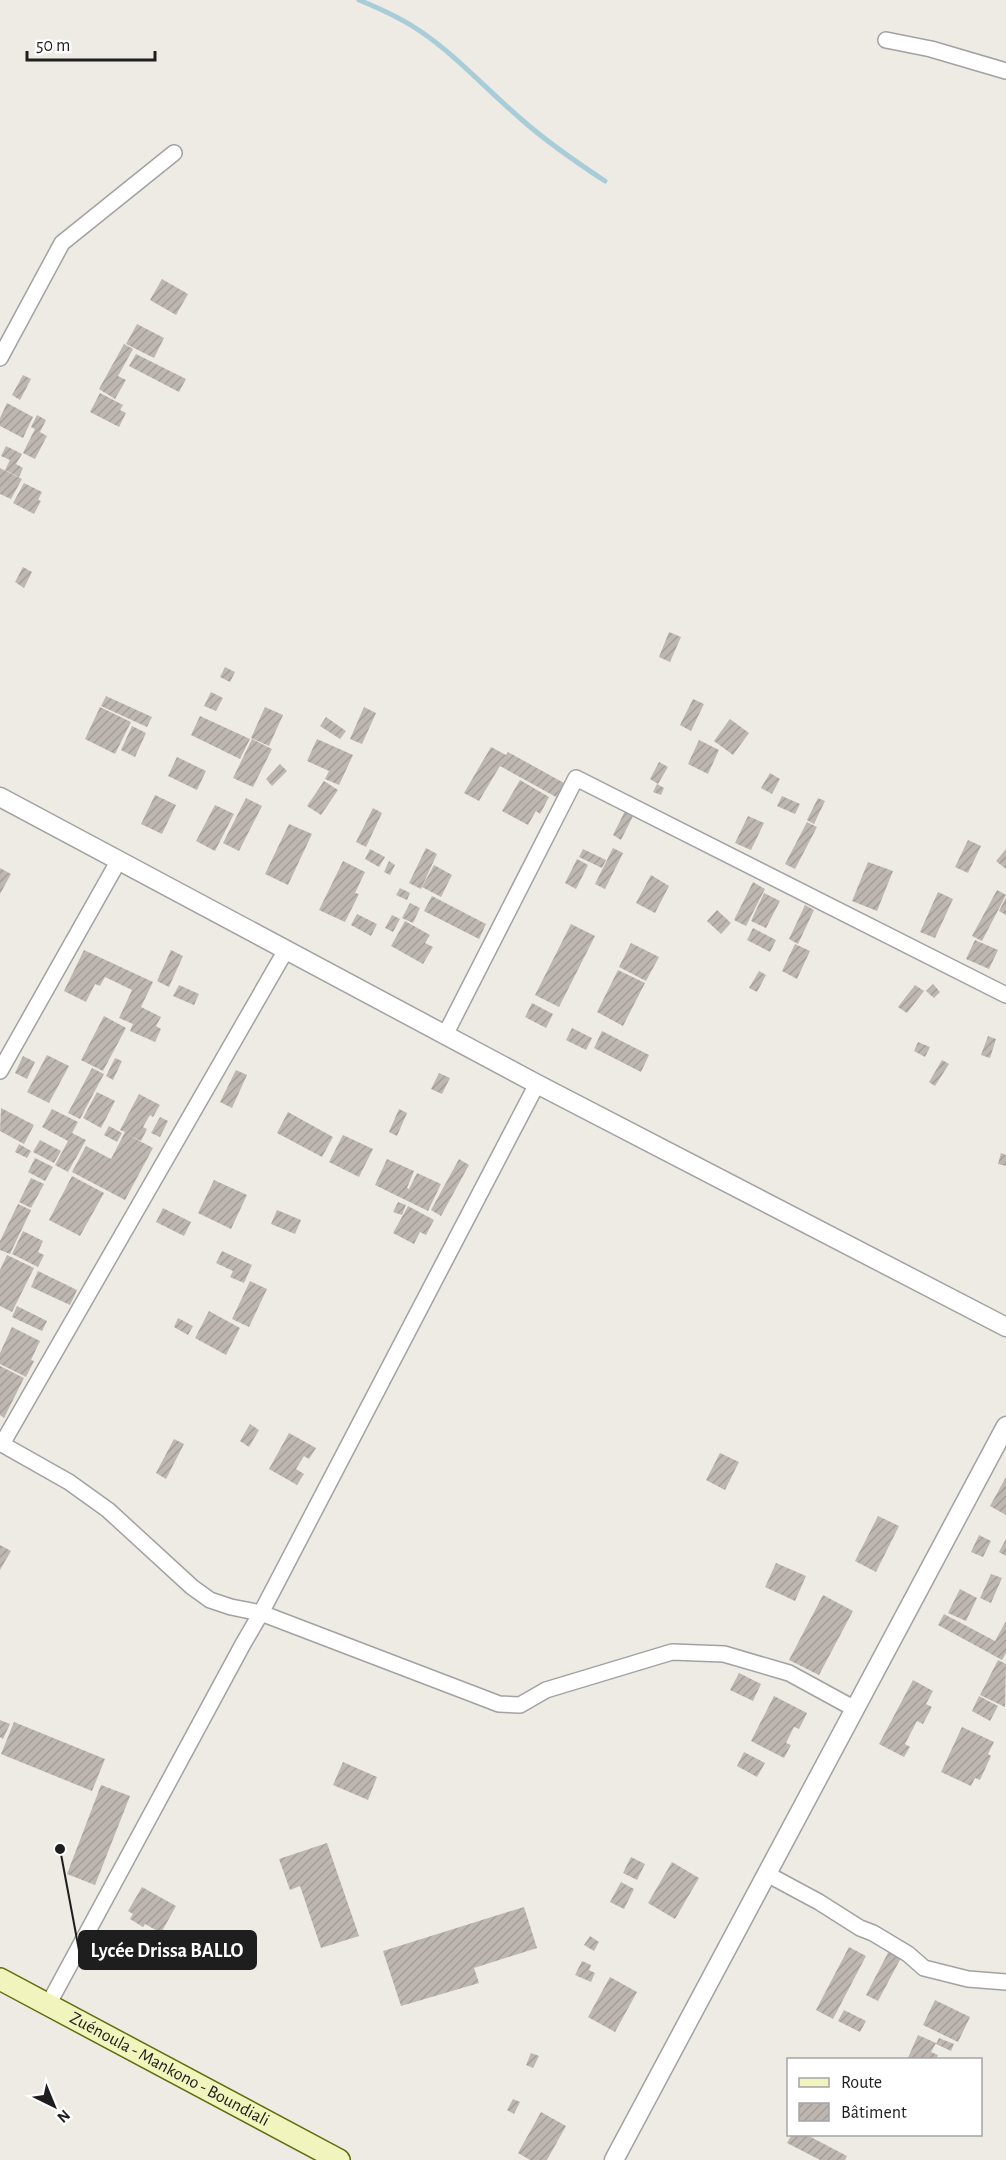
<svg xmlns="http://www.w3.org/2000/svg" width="1006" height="2160" viewBox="0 0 1006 2160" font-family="'Alegreya Sans',sans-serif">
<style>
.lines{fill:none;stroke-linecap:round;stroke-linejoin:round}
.stream{stroke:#a8cdd8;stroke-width:5}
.building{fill:url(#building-hatch)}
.minor-casing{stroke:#a2a2a2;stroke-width:18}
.tertiary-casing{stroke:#a2a2a2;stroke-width:21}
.secondary-casing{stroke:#616c0d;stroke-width:24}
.minor{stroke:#fff;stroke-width:15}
.tertiary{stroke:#fff;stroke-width:18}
.secondary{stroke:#f1f4bc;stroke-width:21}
.labels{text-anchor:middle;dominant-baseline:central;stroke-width:4.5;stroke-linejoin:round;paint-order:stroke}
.street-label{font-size:18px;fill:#1e1e1e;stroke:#fff}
.leader{fill:none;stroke:#1e1e1e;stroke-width:2}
.callout-dot{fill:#1e1e1e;stroke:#fff;stroke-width:2}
.callout{fill:#1e1e1e;stroke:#1e1e1e;stroke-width:2}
.callout-label{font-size:20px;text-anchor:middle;font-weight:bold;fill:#fff}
</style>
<defs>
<pattern id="building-hatch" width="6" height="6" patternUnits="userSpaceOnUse" patternTransform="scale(1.5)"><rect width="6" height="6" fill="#beb7b1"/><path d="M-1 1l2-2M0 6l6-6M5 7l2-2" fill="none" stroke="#a39d98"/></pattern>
</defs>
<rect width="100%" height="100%" fill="#eeebe4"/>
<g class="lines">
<path class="stream" d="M359 0C381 9 401 18 420 31 457 56 487 90 521 119 547 142 576 162 605 181"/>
</g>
<path class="building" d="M162 279 188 294 176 315 150 300Z
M137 324 164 338 154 358 126 344Z
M124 344 133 349 118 376 126 380 115 399 99 389Z
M136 354 186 379 179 392 129 366Z
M23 375 31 379 20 400 12 395Z
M100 393 123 405 120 410 126 413 119 427 90 412Z
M7 403 33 417 23 438 0 426V418Z
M37 415 46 420 40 432 47 436 35 459 23 453 35 429 31 427Z
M6 446 22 454 16 464 23 468 19 477 5 470 10 460 1 456Z
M0 468 22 479 11 499 0 494Z
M24 483 42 492 38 500 41 501 34 514 13 503Z
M23 567 32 572 24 588 15 582Z
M669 632 681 637 670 662 659 657Z
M225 667 235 672 230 682 220 677Z
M211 692 223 698 216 711 204 706Z
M106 696 152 717 147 727 101 706Z
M693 699 704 704 691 731 680 725Z
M100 707 131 722 115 754 85 739Z
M265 707 283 715 269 746 251 738Z
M364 707 376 713 362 744 350 739Z
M200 716 250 739 240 759 191 735Z
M326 717 346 731 340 739 320 726Z
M730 719 749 733 733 755 714 741Z
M132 726 146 733 135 757 121 750Z
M252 739 272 749 253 787 233 778Z
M317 739 353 755 339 785 325 779 329 771 307 761Z
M699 740 719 750 708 774 688 764Z
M491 747 506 755 508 752 564 783 556 797 500 766 479 801 464 793Z
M177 757 206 771 197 790 168 776Z
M659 762 668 767 658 784 650 779Z
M280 764 287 771 272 786 266 779Z
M770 773 780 779 772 794 761 788Z
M520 780 549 797 540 814 536 811 528 825 502 811Z
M324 781 338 790 321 815 307 806Z
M657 784 664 788 661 795 653 792Z
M155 795 176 805 162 834 141 824Z
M782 796 800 804 795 814 777 806Z
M246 798 262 806 239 851 223 843Z
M818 798 825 801 814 824 807 820Z
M215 805 234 814 215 851 196 841Z
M373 808 382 813 366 847 356 842Z
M625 811 633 816 621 840 613 835Z
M748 816 764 823 751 850 735 843Z
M807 822 817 827 795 869 785 864Z
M289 824 312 834 288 885 265 874Z
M968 840 981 846 968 873 955 867Z
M426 848 437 854 421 889 409 883Z
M613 848 623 853 605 889 595 884Z
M370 849 385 857 379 867 365 859Z
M583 849 606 860 602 868 579 857Z
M1006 849V869L996 861Z
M577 859 588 865 576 889 565 883Z
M343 861 365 872 355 893 359 894 345 922 319 910Z
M389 861 395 865 390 875 384 872Z
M868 862 893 871 877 911 852 901Z
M434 865 452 875 441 897 422 887Z
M0 868 11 874 0 894Z
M651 875 669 886 655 913 636 903Z
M753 882 765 889 746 926 734 920Z
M400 888 410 893 407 900 396 895Z
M997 890 1006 895 982 941 972 936Z
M938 892 953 899 935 938 920 932Z
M764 893 780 901 766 928 751 921Z
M432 896 486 924 479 939 424 911Z
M1006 897V915L999 911Z
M410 903 420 908 413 923 402 918Z
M805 905 814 910 798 944 789 939Z
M717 910 731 923 721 934 707 921Z
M357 914 377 924 371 936 351 925Z
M392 915 400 919 393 932 385 928Z
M405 921 430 935 425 943 433 947 423 964 391 946Z
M571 924 595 936 559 1007 535 995Z
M753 928 776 940 770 952 747 940Z
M975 940 998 950 989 969 966 959Z
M631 943 659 957 646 981 619 967Z
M795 944 810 951 797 979 782 971Z
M84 950 153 982 141 1007 161 1017 156 1026 161 1029 155 1042 130 1031 133 1024 119 1018 132 990 105 977 100 986 95 984 86 1002 64 991Z
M171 950 183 956 169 987 157 981Z
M618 970 645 983 623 1026 597 1012Z
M759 971 766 975 757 992 749 988Z
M933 984 940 992 934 998 926 991Z
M179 985 199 994 194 1005 173 996Z
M915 985 924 991 907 1013 898 1007Z
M532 1003 553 1014 546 1028 525 1017Z
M104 1016 126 1028 103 1071 81 1060Z
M572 1028 592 1038 586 1050 566 1040Z
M602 1031 649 1055 641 1072 594 1048Z
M988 1036 996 1039 990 1058 981 1055Z
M918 1042 930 1047 925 1057 914 1051Z
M47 1055 69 1066 49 1103 27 1092Z
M23 1056 35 1062 27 1079 15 1073Z
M115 1058 122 1061 113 1080 106 1076Z
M942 1060 949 1064 935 1086 929 1082Z
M92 1068 104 1074 80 1119 68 1113Z
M236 1070 247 1075 232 1108 220 1102Z
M439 1073 450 1078 442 1094 431 1089Z
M97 1092 115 1101 101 1128 83 1118Z
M139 1094 160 1105 153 1117 150 1115 143 1127 147 1129 141 1141 128 1135 153 1148 125 1200 72 1172 86 1146 111 1159 125 1132 120 1130Z
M1 1108 34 1125 24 1144 0 1131Z
M52 1109 78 1122 72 1133 86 1140 68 1172 55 1165 68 1141 42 1127Z
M399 1109 407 1113 397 1136 389 1132Z
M288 1112 333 1137 322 1157 277 1133Z
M160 1117 168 1121 160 1137 151 1133Z
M109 1126 122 1133 117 1142 104 1135Z
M343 1135 373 1149 359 1177 329 1162Z
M40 1140 61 1151 54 1163 33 1152Z
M19 1144 31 1151 27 1158 15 1152Z
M1001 1153 1006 1155V1166L998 1164Z
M35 1158 53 1167 45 1181 28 1172Z
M387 1159 414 1171 407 1188 409 1189 417 1173 441 1184 428 1211 375 1185Z
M459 1159 469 1165 441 1216 431 1210Z
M72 1176 104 1193 80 1236 49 1220Z
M31 1178 44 1184 31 1208 19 1202Z
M214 1180 247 1195 231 1229 198 1213Z
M398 1202 406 1205 402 1215 393 1212Z
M18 1204 31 1210 10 1254 0 1250V1241Z
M408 1206 434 1220 426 1235 420 1232 414 1244 393 1233Z
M163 1208 191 1222 184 1236 156 1222Z
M277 1210 301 1220 295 1234 271 1224Z
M23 1231 43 1241 38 1252 44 1255 38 1267 12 1254Z
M222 1251 252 1265 244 1283 230 1277 233 1271 216 1263Z
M7 1255 34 1268 12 1312 0 1306V1270Z
M38 1271 77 1290 70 1305 31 1287Z
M250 1281 267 1289 249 1327 232 1319Z
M17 1306 47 1321 42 1331 12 1317Z
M209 1311 240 1328 226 1355 195 1338Z
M178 1318 193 1326 188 1335 174 1327Z
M12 1327 40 1341 31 1360 34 1361 26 1377 0 1364V1353Z
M0 1366 24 1378 4 1418 0 1415Z
M250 1424 259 1430 249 1447 240 1441Z
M289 1433 316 1448 309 1459 304 1456 296 1469 304 1474 297 1485 269 1469Z
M174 1439 184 1444 166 1479 156 1473Z
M720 1453 739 1462 725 1490 706 1480Z
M1006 1477V1515L990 1506Z
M878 1516 899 1526 876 1572 855 1561Z
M979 1535 991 1541 983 1557 971 1552Z
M1006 1539V1556L999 1552Z
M0 1545 11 1551 0 1570Z
M776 1563 806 1576 795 1601 765 1587Z
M991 1574 1002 1578 991 1603 980 1598Z
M960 1589 977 1598 966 1621 948 1613Z
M823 1595 853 1611 819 1675 789 1660Z
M944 1614 995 1641 1006 1621V1653L1002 1660 938 1625Z
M998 1660 1006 1664 1005 1707 980 1695Z
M739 1673 761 1684 753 1701 730 1690Z
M913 1680 933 1691 926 1704 932 1707 923 1724 917 1721 905 1744 910 1747 904 1757 879 1744Z
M774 1696 807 1713 799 1729 794 1727 786 1743 791 1745 784 1758 751 1741Z
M979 1696 998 1706 990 1721 972 1711Z
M0 1720 10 1724 3 1739 0 1737Z
M14 1722 105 1759 92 1791 1 1754Z
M962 1727 994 1742 988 1754 991 1756 980 1780 975 1778 971 1786 941 1772Z
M744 1752 765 1763 757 1777 737 1766Z
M343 1762 377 1777 368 1800 333 1785Z
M101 1785 130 1796 95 1885 67 1874Z
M327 1843 359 1936 321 1948 300 1886 290 1890 279 1859Z
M631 1857 645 1864 637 1880 623 1873Z
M672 1862 699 1878 675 1919 648 1903Z
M621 1882 634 1889 624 1909 610 1902Z
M142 1887 176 1906 161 1933 145 1924 143 1927 130 1919 133 1914 128 1911Z
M524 1907 537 1948 474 1968 479 1983 401 2006 383 1951Z
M590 1936 599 1942 594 1951 584 1945Z
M849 1947 866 1956 833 2019 816 2010Z
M890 1949 902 1956 878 2001 866 1995Z
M582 1961 591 1965 589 1970 595 1973 591 1982 575 1975Z
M610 1977 637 1992 615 2032 588 2017Z
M935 2000 970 2017 958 2042 923 2025Z
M844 2010 866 2021 860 2032 838 2021Z
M918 2035 936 2043 931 2052 938 2055 936 2060H907Z
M939 2038 954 2044 951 2051 936 2044Z
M531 2053 539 2056 533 2068 526 2065Z
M513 2099 520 2102 514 2114 507 2110Z
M541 2112 566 2126 547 2160H530L518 2153Z
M792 2134H805L847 2156 845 2160H820L787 2143Z"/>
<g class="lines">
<defs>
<path id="minor" d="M886 40 931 49 1006 71
M0 358 62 243 174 153
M445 1035 576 778 1006 995
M0 1071 119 860
M0 1443 69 1482 108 1510 192 1587 210 1600 231 1607 261 1613 499 1704 520 1705 546 1690 672 1652 724 1654 789 1673 855 1709
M2 1444 286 950
M767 1874 819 1902 860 1928 873 1933 908 1954 924 1968 968 1979 1006 1982
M48 2005 243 1644 261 1613 537 1084"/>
<path id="tertiary" d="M0 797 537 1084 1006 1327
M614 2160 1006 1426"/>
<g id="secondary">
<path id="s1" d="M0 1979 339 2160"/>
</g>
</defs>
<use href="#minor" class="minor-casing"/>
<use href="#tertiary" class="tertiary-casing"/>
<use href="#secondary" class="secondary-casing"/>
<use href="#minor" class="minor"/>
<use href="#tertiary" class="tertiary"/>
<use href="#secondary" class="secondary"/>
</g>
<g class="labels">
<g class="street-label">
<text stroke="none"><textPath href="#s1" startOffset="192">Zuénoula - Mankono - Boundiali</textPath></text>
</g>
</g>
<path class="leader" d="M60 1849L79 1950"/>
<circle class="callout-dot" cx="60" cy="1849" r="6"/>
<rect class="callout" x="79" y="1931" width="177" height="38" rx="6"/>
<g class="callout-label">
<text x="167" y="1957">Lycée Drissa BALLO</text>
</g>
<rect x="787" y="2058" width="195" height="78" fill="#ffffff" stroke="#a5a5a5" stroke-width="1.5"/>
<rect x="799" y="2078" width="30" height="9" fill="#f1f4bc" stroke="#a5a5a5" stroke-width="1.5"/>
<text x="841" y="2088" font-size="18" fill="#1e1e1e">Route</text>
<rect x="799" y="2103" width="30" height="18" fill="url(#building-hatch)" stroke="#a5a5a5" stroke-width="1.5"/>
<text x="841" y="2118" font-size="18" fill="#1e1e1e">Bâtiment</text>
<g transform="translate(54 2106) rotate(137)" stroke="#ffffff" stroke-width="4.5" paint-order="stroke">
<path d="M0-4.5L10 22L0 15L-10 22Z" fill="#1e1e1e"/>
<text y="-9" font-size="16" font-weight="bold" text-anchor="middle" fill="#1e1e1e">N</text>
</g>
<path d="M27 51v9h128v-9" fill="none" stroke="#1e1e1e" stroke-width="3"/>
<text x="36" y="51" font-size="18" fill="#1e1e1e" stroke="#ffffff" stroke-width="4.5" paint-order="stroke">50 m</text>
</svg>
